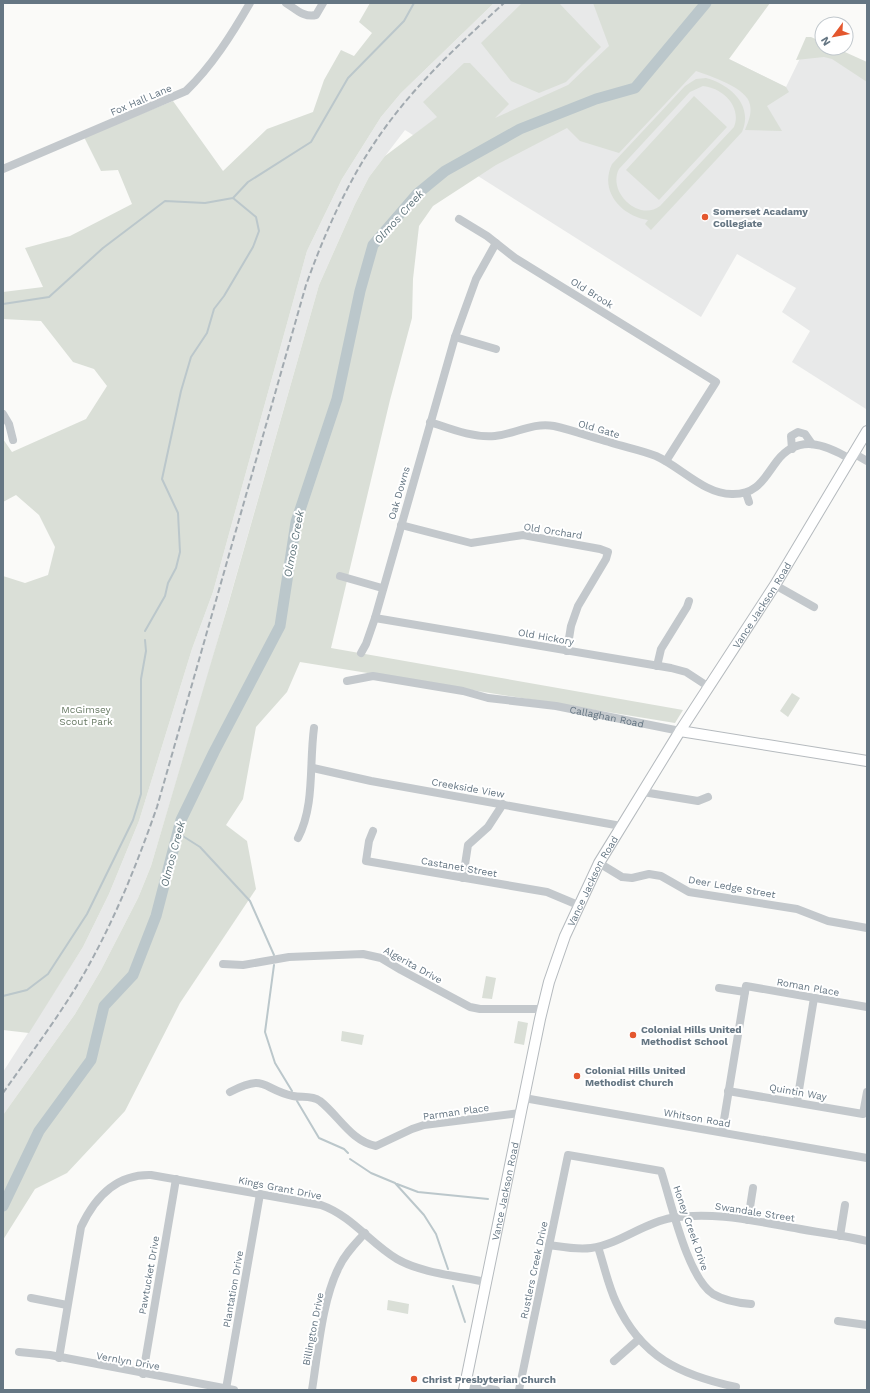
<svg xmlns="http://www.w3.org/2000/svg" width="870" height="1393" viewBox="0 0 870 1393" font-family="'Work Sans',sans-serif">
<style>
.built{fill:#e8e9e9}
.green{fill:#dadfd7;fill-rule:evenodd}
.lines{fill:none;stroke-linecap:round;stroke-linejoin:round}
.stream{stroke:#bbc7cb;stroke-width:2}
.river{stroke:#bbc7cb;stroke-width:11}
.major-casing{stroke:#b5babe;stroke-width:12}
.minor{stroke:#c3c8cc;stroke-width:8}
.major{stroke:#fff;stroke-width:10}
.rail{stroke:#a2aab0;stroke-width:2;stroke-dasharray:6 3;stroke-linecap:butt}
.poi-dot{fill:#e4572e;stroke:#fff;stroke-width:1.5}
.labels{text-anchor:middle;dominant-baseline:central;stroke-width:4;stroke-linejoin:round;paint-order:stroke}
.street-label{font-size:10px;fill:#657683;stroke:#fff}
.poi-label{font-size:10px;font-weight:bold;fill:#657683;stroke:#fff;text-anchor:start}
.park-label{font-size:10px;fill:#687a64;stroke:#fff}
.water-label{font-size:11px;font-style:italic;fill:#60757c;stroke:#fff}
</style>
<rect width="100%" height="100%" fill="#fafaf8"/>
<path class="built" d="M494 3H638L729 59 786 87 807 44 867 71V407L866 409 792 362 810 331 782 312 796 288 737 254 701 317 405 130 369 177 355 204 319 285 207 678 151 866 138 898 101 970 75 1014 3 1115V1072L83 947 109 894 139 821 192 649 213 592 307 251 342 179 381 117 401 93Z"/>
<path class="green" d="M370 3H494L401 93 381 117 342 179 307 251 213 592 192 649 139 821 109 894 83 947 29 1033 3 1030V576L25 583 48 575 55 547 39 515 16 495 3 502V439L12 452 86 419 107 386 94 369 73 362 41 321 3 319V292L43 287 25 248 70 236 132 204 118 170 101 171 84 137 173 101 223 171 267 129 313 112 324 80 341 50 354 56 372 33 359 22Z
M522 3H559L601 47 566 82 539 93 511 81 481 43Z
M593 3H770L729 59 786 87 789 92 767 106 782 131 745 130C748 122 752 114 750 105 748 88 710 76 696 71L619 153 580 141 567 128 496 165 433 206 419 226 413 279 412 318 390 400 331 648 683 710 675 723 300 662 287 692 256 727 243 799 226 825 247 841 256 889 180 1003 125 1111 67 1173 35 1189 3 1240V1115L75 1014 101 970 138 898 151 866 228 605 319 285 355 204 369 177 385 156 437 117 423 102 464 63H470L509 104 495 118 568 85 609 46Z
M806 37H811L822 42V48H836L867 62V82L832 59 824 57 796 60Z
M706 78C729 84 754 105 742 132L651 230 645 224 648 220C621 216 599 191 612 164L685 86 696 79ZM703 86C723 88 742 107 734 127L660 206C639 222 607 192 619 169L690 92Z
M694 96 727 127 659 200 626 170Z
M792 693 800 698 788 717 780 711Z
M486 976 496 978 492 999 482 998Z
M518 1021 528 1023 524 1045 514 1043Z
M342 1031 364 1035 362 1045 341 1041Z
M388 1300 409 1304 408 1314 387 1310Z"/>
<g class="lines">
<path class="stream" d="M3 304 49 297 103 248 165 201 205 203 233 198 248 182 311 142 348 78 404 21 414 3
M145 631 165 596 168 583 176 568 180 552 178 513 162 479 181 391 191 357 207 333 214 309 224 296 253 247 259 231 256 217 233 198
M178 833 200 847 250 901 274 955
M274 965 265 1032 275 1063 292 1091
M3 996 27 990 48 974 87 914 133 820 141 794V679L146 651 145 640
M297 1101 319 1138 344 1149 348 1153
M350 1159 371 1173 395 1183 424 1215 436 1234 448 1269
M397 1184 418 1192 488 1199
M453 1286 465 1322"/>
<path class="river" d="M3 1206 39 1131 91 1060 104 1006 133 975 156 916 181 820 214 752 280 626 296 522 337 399 360 291 373 245 417 194 445 171 520 129 596 99 635 88 706 3"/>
<defs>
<g id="major">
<path d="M680 731 867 761"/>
<path id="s2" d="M464 1390 540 1019 549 982 565 936 599 863 680 731 775 585 867 431"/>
</g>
</defs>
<use href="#major" class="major-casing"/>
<g class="minor">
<path d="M286 3C296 9 304 18 316 15L323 3"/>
<path d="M3 169 186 91C212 66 232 34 250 3"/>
<path d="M459 219 487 236 515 258 716 382 666 461"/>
<path d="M455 337 496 349"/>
<path d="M3 414 9 424 13 440"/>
<path d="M430 422C451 429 473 438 495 436 515 434 533 422 554 426 572 430 591 437 609 442 624 447 641 450 656 456 681 467 705 495 733 494 758 494 764 478 777 461 798 434 825 444 850 459"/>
<path d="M792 449 791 436 798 432 805 434 812 444"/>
<path d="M853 453 867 461"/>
<path d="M746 493 749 502"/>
<path d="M401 525 471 543 523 535 600 549 608 552 606 559 578 606 571 626 567 651"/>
<path d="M340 576 382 588"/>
<path d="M775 585 814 607"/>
<path d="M375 618 671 668 686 672 709 687"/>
<path d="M361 653 366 644 375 618 455 337 476 279 496 243"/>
<path d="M657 666 661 649 687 607 689 601"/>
<path id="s1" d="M347 681 373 676 463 691 488 698 556 706 680 731"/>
<path d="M313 768 371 781 621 826"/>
<path d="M643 792 698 801 708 797"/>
<path d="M373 831 369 841 366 861 547 892 578 905"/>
<path d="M298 838C315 805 309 765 314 728"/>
<path d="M599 863 622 877 632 878 649 874 661 876 689 892 797 909 828 921 867 928"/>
<path d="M463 878 468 845 488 827 503 804"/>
<path d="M223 964 243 965 289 957 363 954 381 958 401 970 470 1007 480 1009H542"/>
<path d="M719 988 745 992"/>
<path d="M728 1091 863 1114 867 1092"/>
<path d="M230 1092C267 1073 261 1089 293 1096 302 1098 311 1095 320 1101 339 1116 351 1141 376 1146L412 1129 424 1125 520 1113"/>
<path d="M524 1098 867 1158"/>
<path d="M797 1102 814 998"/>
<path d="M722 1132 746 986 867 1007"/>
<path d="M748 1220 753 1188"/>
<path d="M840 1236 845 1205"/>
<path d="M549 1245C563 1247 577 1250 591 1248 620 1244 643 1223 671 1218 713 1211 754 1221 795 1228 819 1233 844 1235 867 1241"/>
<path d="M598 1247C604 1265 608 1285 616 1302 641 1357 680 1375 736 1387"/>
<path d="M31 1298 67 1305"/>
<path d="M838 1321 867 1325"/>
<path d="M19 1352 50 1355 234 1390"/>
<path d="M59 1358 81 1227C95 1197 116 1174 151 1175L321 1205C352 1216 370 1243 397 1259 421 1273 458 1276 486 1282"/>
<path d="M614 1361 639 1339"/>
<path d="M143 1374 176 1179"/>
<path d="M465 1385 496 1390"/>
<path d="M226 1389 260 1194"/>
<path d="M312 1390C318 1353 322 1300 339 1267 345 1254 355 1244 365 1233"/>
<path d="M519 1390 568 1155 661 1171C671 1201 687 1277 713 1294 725 1301 738 1303 751 1304"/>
</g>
<use href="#major" class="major"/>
<path class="rail" d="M3 1093C31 1053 61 1014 85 972 115 919 137 864 157 807L306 285C327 227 352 171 390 121 423 77 464 40 504 3"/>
</g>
<g class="poi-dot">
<circle cx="705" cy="217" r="4"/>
<circle cx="633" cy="1035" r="4"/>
<circle cx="577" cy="1076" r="4"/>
<circle cx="414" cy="1379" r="4"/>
</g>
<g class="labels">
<g class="street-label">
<text transform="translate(141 100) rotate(-23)">Fox Hall Lane</text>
<text transform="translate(592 293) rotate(32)">Old Brook</text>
<text transform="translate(599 429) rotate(16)">Old Gate</text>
<text transform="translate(399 493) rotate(-74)">Oak Downs</text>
<text transform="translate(553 531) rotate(9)">Old Orchard</text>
<text stroke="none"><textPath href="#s2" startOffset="851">Vance Jackson Road</textPath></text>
<text transform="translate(546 637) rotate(10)">Old Hickory</text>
<text stroke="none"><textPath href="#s1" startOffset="264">Callaghan Road</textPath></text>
<text transform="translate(468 788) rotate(10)">Creekside View</text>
<text transform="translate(459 867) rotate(10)">Castanet Street</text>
<text stroke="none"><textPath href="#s2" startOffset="527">Vance Jackson Road</textPath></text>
<text transform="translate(732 887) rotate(10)">Deer Ledge Street</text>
<text transform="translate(413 965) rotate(29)">Algerita Drive</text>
<text transform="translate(808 987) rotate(10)">Roman Place</text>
<text transform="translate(798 1092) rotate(10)">Quintin Way</text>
<text transform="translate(456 1112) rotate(-8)">Parman Place</text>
<text transform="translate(697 1118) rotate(10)">Whitson Road</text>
<text transform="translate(280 1188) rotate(11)">Kings Grant Drive</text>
<text stroke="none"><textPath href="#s2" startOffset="203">Vance Jackson Road</textPath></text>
<text transform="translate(755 1212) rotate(9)">Swandale Street</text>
<text transform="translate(691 1228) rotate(71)">Honey Creek Drive</text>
<text transform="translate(534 1270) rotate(-78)">Rustlers Creek Drive</text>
<text transform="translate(149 1275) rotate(-80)">Pawtucket Drive</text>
<text transform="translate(233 1289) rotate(-80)">Plantation Drive</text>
<text transform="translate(313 1329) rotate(-79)">Billington Drive</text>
<text transform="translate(128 1361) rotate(10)">Vernlyn Drive</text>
</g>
<g class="poi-label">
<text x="713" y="211">Somerset Acadamy<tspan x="713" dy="12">Collegiate</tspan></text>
<text x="641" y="1029">Colonial Hills United<tspan x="641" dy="12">Methodist School</tspan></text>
<text x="585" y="1070">Colonial Hills United<tspan x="585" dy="12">Methodist Church</tspan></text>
<text x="422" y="1379">Christ Presbyterian Church</text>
</g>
<g class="park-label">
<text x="86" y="709">McGimsey<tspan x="86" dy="12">Scout Park</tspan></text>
</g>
<g class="water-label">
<text transform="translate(399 217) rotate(-48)">Olmos Creek</text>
<text transform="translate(294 544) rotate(-79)">Olmos Creek</text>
<text transform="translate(173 854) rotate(-75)">Olmos Creek</text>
</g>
</g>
<rect width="870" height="1393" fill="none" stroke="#657683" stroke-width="8"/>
<g transform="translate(834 36) rotate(238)"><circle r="19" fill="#ffffff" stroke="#c1c8cd"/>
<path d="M0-3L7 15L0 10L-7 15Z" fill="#e4572e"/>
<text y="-6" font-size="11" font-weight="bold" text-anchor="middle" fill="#657683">N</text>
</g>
</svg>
